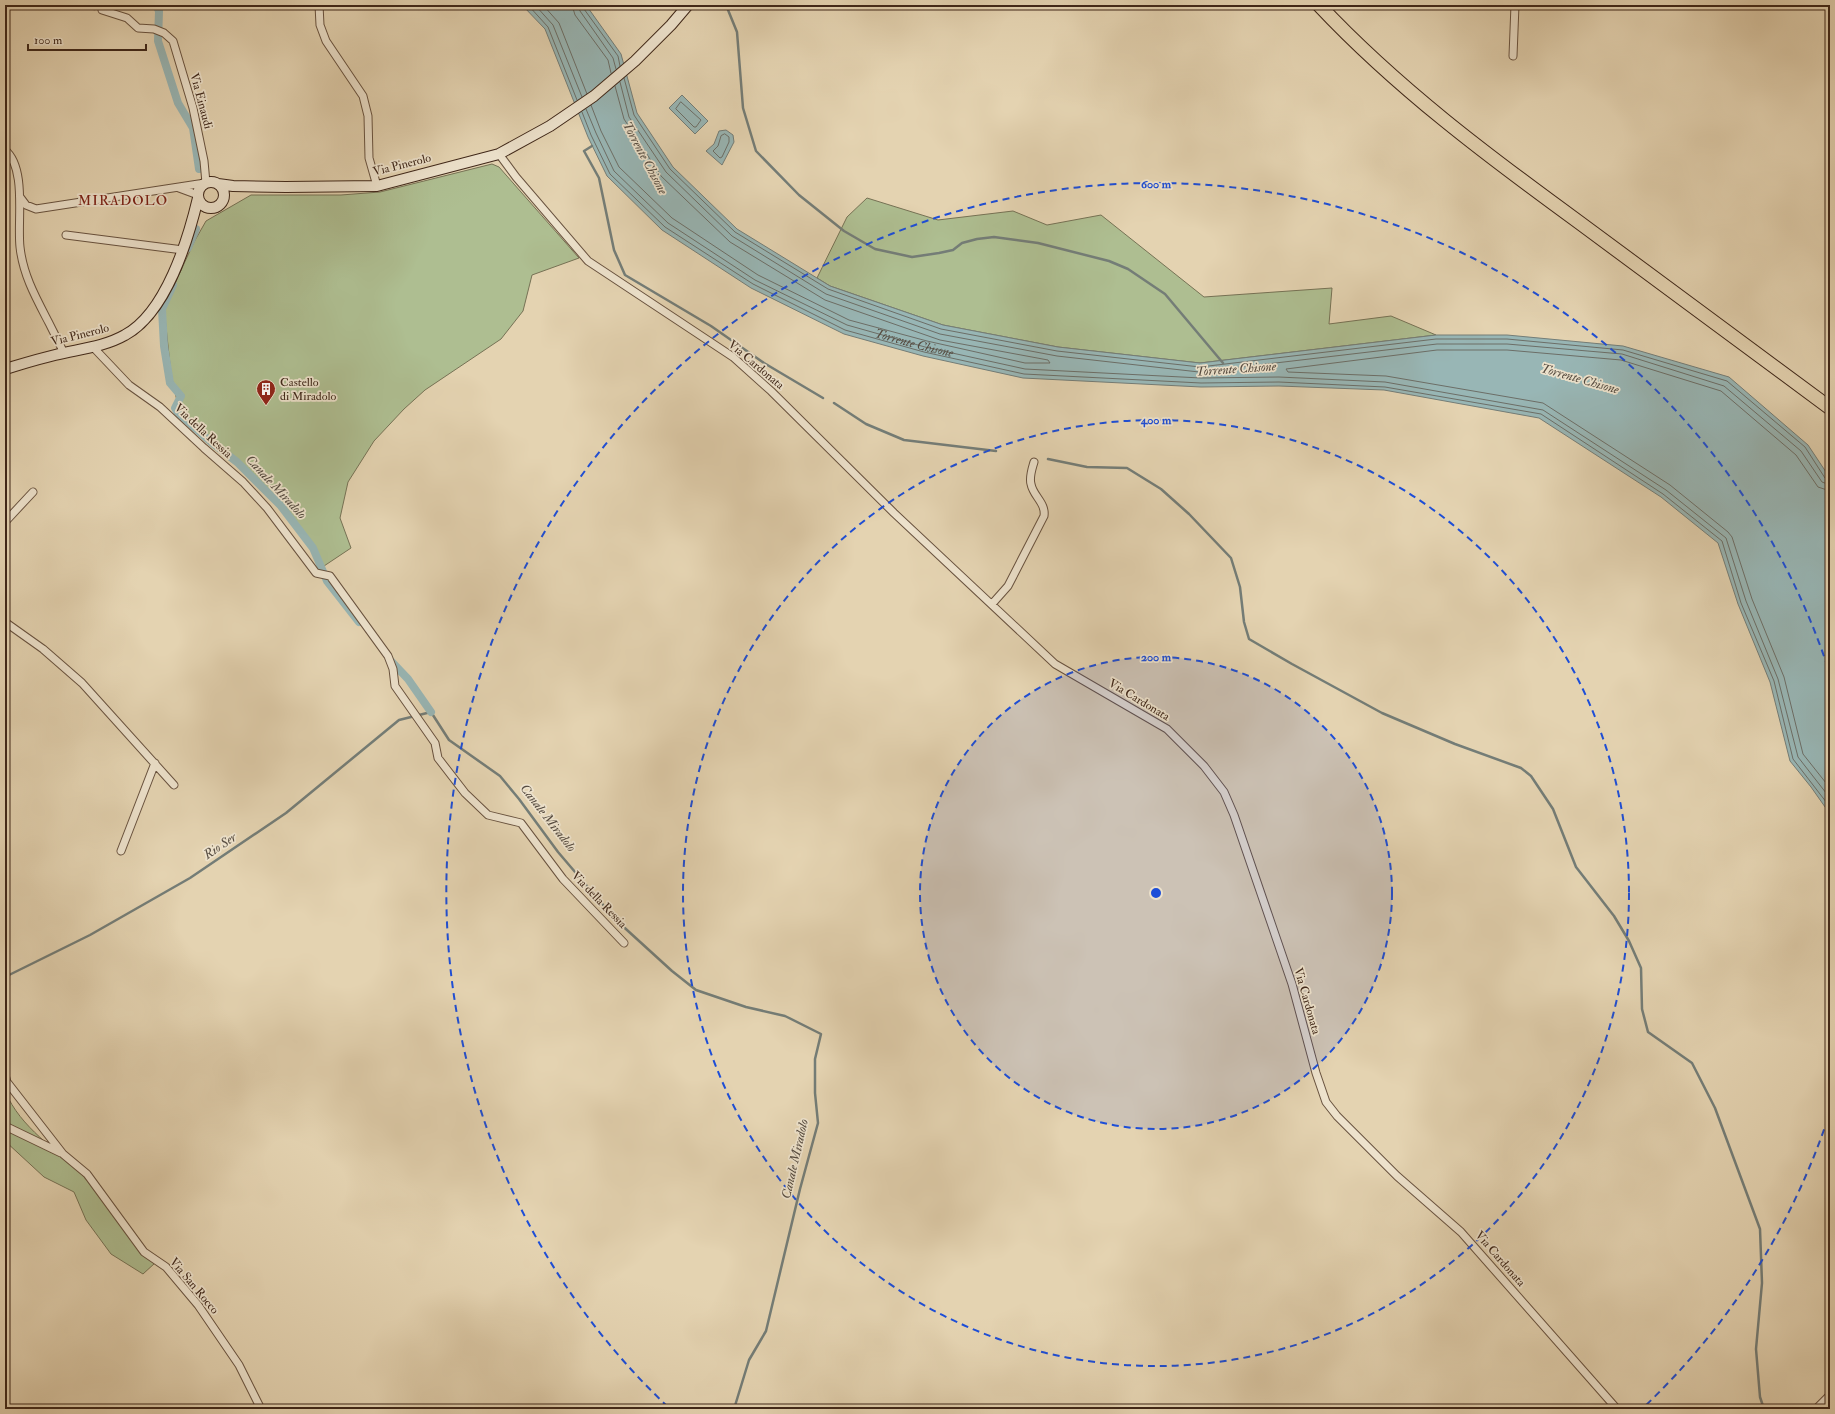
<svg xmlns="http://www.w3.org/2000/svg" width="1835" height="1414" viewBox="0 0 1835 1414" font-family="'IM FELL Double Pica',serif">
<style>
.green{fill:#aebe91;stroke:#767255}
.water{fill:#98b6b5;stroke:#747d77}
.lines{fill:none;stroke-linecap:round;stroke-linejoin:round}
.shore{stroke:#6c6e67;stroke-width:1}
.stream{stroke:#747d77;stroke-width:2.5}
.canal{stroke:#98b6b5;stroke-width:8}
.street-tunnel{stroke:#c3b193;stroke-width:7;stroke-dasharray:7 3.5;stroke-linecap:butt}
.street-casing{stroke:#68523f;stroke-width:9}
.secondary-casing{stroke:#3f2719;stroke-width:12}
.highway-casing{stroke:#3f2719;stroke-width:15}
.street{stroke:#ede2cc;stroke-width:7}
.secondary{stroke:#ede2cc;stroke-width:10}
.highway{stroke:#e4d3b1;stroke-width:13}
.ring{fill:none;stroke:#1d4ed8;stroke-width:2;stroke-dasharray:7 5}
.labels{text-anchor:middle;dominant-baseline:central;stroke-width:3.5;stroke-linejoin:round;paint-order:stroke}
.street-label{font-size:12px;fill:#3f2719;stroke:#ede2cc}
.poi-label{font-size:12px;fill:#3f2719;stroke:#ede2cc;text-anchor:start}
.water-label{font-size:13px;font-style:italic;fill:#554b40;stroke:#ede2cc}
.quarter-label{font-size:14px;letter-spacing:1px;fill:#7a1f14;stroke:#ede2cc}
.centre{fill:#1d4ed8;stroke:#ede2cc;stroke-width:2}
.ring-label{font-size:12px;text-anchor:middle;font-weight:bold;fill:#1d4ed8;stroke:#ede2cc;stroke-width:3.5;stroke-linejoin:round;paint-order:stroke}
</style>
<rect width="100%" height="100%" fill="#e4d3b1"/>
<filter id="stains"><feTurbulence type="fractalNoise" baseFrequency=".005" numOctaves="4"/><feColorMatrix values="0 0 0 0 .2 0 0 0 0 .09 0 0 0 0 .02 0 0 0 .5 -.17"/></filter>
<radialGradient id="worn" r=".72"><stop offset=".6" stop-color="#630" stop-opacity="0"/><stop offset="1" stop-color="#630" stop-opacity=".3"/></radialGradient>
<path class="green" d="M492 164 499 167 579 258 532 275 523 311 501 339 425 390 404 409 374 441 348 482 340 518 351 548 324 566 276 504 238 465 179 410 171 374 164 308 165 305 194 242 206 221 251 195H341L380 192Z
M867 198 938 220 1013 211 1047 225 1101 215 1204 297 1332 288 1329 324 1391 316 1436 335 1200 363 1058 347 943 325 830 286 817 278 847 217Z
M5 1091C21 1129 56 1148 83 1176 109 1203 131 1234 155 1263L143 1274 111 1254 86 1220 74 1192 44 1177 5 1141Z"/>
<path class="water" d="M522 5H586L621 54 637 113 673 167 737 229 830 286 943 325 1058 347 1200 363 1436 335H1507L1623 346 1729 377 1808 445 1830 478V814L1811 787 1790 761 1770 682 1738 604 1718 543 1661 497 1539 418 1384 390 1279 386 1201 387 1023 378 923 356 844 334 751 288 662 230 607 176 588 137 545 29Z
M682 95 708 121 695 134 669 108Z
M726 130 733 135 734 142 722 165 706 151 714 144 719 131Z"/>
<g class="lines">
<g class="shore">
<path d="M528 5 548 27 577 100"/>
<path d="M535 5 553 25 582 97"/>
<path d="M543 5 559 23 587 94"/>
<path d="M572 5 575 15 608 60 611 73"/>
<path d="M578 5 580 11 613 58 616 69"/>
<path d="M583 5 584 9 618 56 620 66"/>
<path d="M624 78 634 115 670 169 735 232 828 289 941 329 1057 351 1200 367 1436 339H1507L1623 350 1727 381 1805 447 1825 478 1830 480"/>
<path d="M620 82 629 117 666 172 732 236 826 294 940 334 1057 356 1199 372 1437 344H1507L1622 354 1724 386 1801 451 1822 482 1830 485"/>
<path d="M681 102 701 120 696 127H694L676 109Z"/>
<path d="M591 105 601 131 619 167 672 218 758 275 849 320 927 341 1025 363H1050L1048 360 940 340 825 300 730 242 661 176 624 119 615 86"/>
<path id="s1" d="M586 109 596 133 614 171 668 223 755 280 847 325 925 347 1025 369 1201 378 1279 377 1385 382 1543 410 1666 490 1726 538 1746 601 1778 679 1798 757 1830 798"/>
<path d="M582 112 591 135 610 174 665 227 753 284 845 330 924 352 1024 374 1201 383 1279 382 1385 387 1541 414 1663 494 1722 541 1741 603 1774 681 1793 759 1830 807"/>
<path d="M725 134 729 137V142L722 157 720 158 713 151 718 146 721 136Z"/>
<path d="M1830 491 1818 487 1796 455 1721 391 1621 360 1507 350H1437L1286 369 1288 372 1386 376 1543 403 1670 485 1728 532 1732 537 1752 599 1784 677 1803 754 1830 788"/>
</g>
<path class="stream" d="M726 5 737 32 743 108 756 151 799 195 844 231 875 249 912 257 939 253 953 250 962 243 977 239 994 237 1038 243 1109 261 1128 269 1165 294 1223 363
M592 146 584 151 599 178 614 250 625 275 711 326 764 363 823 398
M834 403 866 424 904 440 996 451
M1048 459 1087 467 1127 468 1161 489 1189 514 1231 558 1240 587 1244 622 1249 639 1292 664 1382 713 1455 744 1521 768 1531 776 1553 809 1576 867 1614 916 1629 941 1641 968 1642 1009 1648 1032 1692 1063 1715 1108 1760 1229 1762 1283 1756 1349 1760 1397 1764 1409
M5 977 90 935 190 878 286 813 399 720 431 712 449 740 500 776 519 799 558 852 616 920 672 971 696 990 746 1007 785 1016 821 1034 815 1059V1093L818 1123 800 1189 766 1331 749 1360 734 1409"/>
<path class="canal" d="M156 5 159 11 158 41 178 103 193 128 199 169
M188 248 196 229
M173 285 162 309 164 346 170 383 181 396 175 408 178 413 211 442 237 462 281 506 313 548 327 581 359 622
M389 659 408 679 431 712"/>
<path class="street-tunnel" d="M90 5 102 10"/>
<defs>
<path id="street" d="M319 5 320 25 326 41 363 96 368 116 369 158 377 186
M102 10 127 18 138 28 154 29 164 33 173 41 193 108 204 161 206 183
M1513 56 1515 5
M5 150C27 168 17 221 20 247 23 275 36 298 49 323 54 333 59 343 64 353
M499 154 516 177 588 261 733 357 771 391 894 513 1055 664 1167 729 1204 766 1224 792 1234 815 1292 984 1316 1073 1326 1102 1337 1116 1397 1176 1461 1232 1617 1409
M179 188 198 195
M20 197 26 205 36 209 205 183
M66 235 183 250
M93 347 129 385 160 407 204 448 243 482 267 508 316 573 330 576 388 656 393 669 395 686 435 743 438 758 465 793 488 815 521 823 563 879 624 943
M5 522 33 492
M992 604 1008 586 1044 516C1046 503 1033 496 1031 484 1029 477 1032 469 1034 462
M5 622 43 649 82 683 174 785
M121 851 155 763
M5 1075 7 1082 63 1154 87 1174 144 1252 166 1267 198 1305 239 1365 261 1409
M5 1126 61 1153
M1816 1409 1830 1395"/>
<path id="secondary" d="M198 195a13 13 0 1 1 26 0a13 13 0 1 1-26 0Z
M218 184 233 186 286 187 377 186 499 154 550 126 594 96 635 61 671 25 688 5
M5 369C22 364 38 359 55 355 79 349 104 347 125 335 166 313 188 240 198 198"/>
<path id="highway" d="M1319 5C1397 88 1488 156 1580 223 1663 285 1747 346 1830 408"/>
</defs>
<use href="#street" class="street-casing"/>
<use href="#secondary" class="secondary-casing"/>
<use href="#highway" class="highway-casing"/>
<use href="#street" class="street"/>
<use href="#secondary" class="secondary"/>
<use href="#highway" class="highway"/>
</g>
<circle cx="1156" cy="893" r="236" fill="#1d4ed8" fill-opacity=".12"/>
<g class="ring">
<circle cx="1156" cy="893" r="236"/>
<circle cx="1156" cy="893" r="473"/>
<path d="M1828 1118A709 709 0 0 1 1644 1407M668 1407A709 709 0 1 1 1828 668"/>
</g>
<defs>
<symbol id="building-pin" viewBox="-11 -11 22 30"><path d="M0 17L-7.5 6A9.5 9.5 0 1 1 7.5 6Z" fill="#8f2418" stroke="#ede2cc"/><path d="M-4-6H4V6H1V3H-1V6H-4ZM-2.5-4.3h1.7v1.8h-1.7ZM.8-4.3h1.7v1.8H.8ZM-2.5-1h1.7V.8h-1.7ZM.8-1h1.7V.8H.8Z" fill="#fff"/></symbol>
</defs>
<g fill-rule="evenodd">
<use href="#building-pin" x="255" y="378" width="22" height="30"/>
</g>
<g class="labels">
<g class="street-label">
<text transform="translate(201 101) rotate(75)">Via Einaudi</text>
<text transform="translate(402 165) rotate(-14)">Via Pinerolo</text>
<text transform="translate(80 335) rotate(-14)">Via Pinerolo</text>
<text transform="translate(756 365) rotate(40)">Via Cardonata</text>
<text transform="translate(203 431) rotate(43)">Via della Ressia</text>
<text transform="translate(1139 700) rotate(31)">Via Cardonata</text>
<text transform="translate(599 900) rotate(46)">Via della Ressia</text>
<text transform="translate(1307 1001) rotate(74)">Via Cardonata</text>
<text transform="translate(1500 1259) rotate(49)">Via Cardonata</text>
<text transform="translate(194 1286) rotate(50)">Via San Rocco</text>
</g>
<g class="poi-label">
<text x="280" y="382">Castello<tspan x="280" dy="14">di Miradolo</tspan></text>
</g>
<g class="water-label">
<text transform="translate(645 158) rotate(62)">Torrente Chisone</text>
<text stroke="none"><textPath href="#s1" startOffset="419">Torrente Chisone</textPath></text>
<text transform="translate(1236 369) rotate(-4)">Torrente Chisone</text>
<text transform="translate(1580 379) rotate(16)">Torrente Chisone</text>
<text transform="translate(276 487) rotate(47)">Canale Miradolo</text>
<text transform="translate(548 818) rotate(52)">Canale Miradolo</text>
<text transform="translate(220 846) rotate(-34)">Rio Ser</text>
<text transform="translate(795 1159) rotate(-77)">Canale Miradolo</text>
</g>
<g class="quarter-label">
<text x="123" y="200">MIRADOLO</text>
</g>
</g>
<circle cx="1156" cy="893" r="6" class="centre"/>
<g class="ring-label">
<text x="1156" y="188">600 m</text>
<text x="1156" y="424">400 m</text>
<text x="1156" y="661">200 m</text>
</g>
<rect width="1835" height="1414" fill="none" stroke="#e4d3b1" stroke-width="20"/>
<rect x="6" y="6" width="1823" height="1402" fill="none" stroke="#3f2719" stroke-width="2"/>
<rect x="10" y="10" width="1815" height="1394" fill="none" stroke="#3f2719"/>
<path d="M28 44v6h118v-6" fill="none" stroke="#3f2719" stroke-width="2"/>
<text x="34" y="44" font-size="12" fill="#3f2719" stroke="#ede2cc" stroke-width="3" paint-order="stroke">100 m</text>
<rect width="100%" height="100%" filter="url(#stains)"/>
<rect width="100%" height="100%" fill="url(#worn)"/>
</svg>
